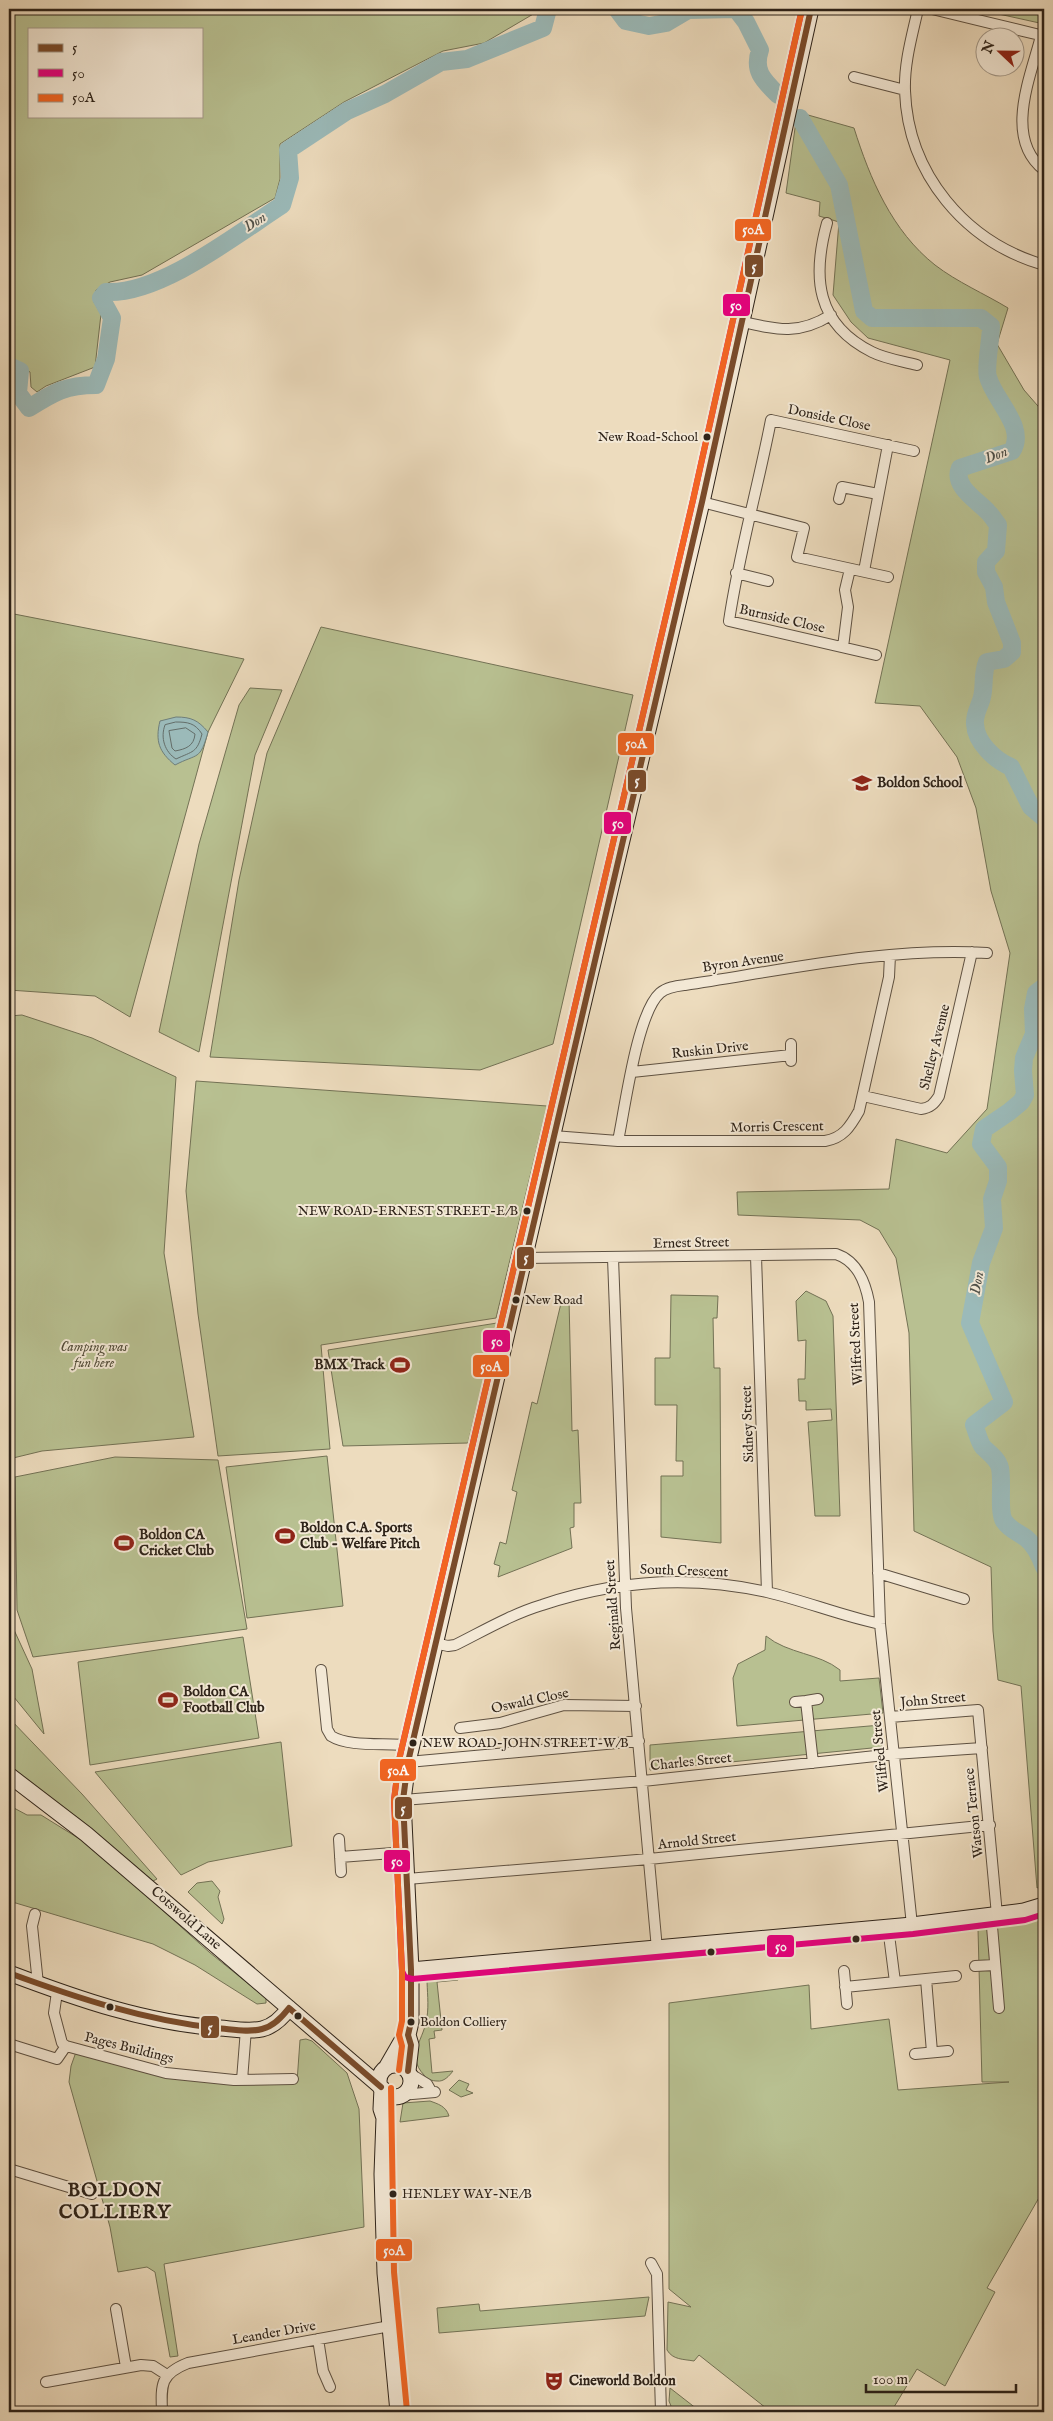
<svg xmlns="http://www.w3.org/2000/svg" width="1053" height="2421" viewBox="0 0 1053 2421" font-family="'IM FELL English',serif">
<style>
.green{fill:#b8c091;stroke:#737255;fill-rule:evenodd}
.water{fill:#9bbab9;stroke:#6f7e79}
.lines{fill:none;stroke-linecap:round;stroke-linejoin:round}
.shore{stroke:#646e69;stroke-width:1}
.river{stroke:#9bbab9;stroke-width:18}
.street-casing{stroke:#5e5142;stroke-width:12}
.secondary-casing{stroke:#2e2319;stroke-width:17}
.street{stroke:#f3e8d5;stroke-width:10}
.secondary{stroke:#f3e8d5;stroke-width:15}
.bus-1-casing{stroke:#f3e8d5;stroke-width:10}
.bus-2-casing{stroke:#f3e8d5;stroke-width:10}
.bus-3-casing{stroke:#f3e8d5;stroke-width:10}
.bus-1{stroke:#7a4b2a;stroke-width:6}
.bus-2{stroke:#e5007d;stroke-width:6}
.bus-3{stroke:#f26522;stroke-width:6}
.bus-dot{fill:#2e2319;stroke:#f3e8d5;stroke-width:2}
.labels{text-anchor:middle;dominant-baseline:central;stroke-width:4;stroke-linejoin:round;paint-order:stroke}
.bus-label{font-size:13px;fill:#2e2319;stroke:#f3e8d5;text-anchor:start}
.street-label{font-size:14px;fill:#2e2319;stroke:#f3e8d5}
.poi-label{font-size:14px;font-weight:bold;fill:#2e2319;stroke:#f3e8d5;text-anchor:start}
.park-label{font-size:14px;font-style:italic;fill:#504a37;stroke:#f3e8d5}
.water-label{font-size:15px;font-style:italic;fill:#4f5049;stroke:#f3e8d5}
.district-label{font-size:19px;font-weight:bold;letter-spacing:1px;fill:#2e2319;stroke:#f3e8d5}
.line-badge{stroke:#f3e8d5;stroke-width:2}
.badge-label{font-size:14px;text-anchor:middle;font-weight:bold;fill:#fff}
</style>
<rect width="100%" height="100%" fill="#eddcbe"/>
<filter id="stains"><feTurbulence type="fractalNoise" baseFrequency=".004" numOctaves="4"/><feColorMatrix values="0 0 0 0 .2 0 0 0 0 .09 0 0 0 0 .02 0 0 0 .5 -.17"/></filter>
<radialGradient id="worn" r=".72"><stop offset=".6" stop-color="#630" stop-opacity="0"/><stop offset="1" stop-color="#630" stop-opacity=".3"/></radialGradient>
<path class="green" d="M9 9H538L535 13 484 43 443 51 344 102 280 144V179L275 198 142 275 110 282 96 290 94 302 101 314 95 367 46 386 37 392 31 387 30 372 9 361ZM29 29H201V116H29Z
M976 9H1044V24Z
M801 113 854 128C870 179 892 231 935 265 957 282 985 294 1008 308L997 344 1024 390 1044 413V1885L1037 1888 1021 1686 998 1680 993 1631 991 1567 914 1531 909 1333 896 1258 879 1230 860 1220 738 1215 737 1192 889 1189 896 1139 947 1153 987 1109 1010 953 991 891 976 808 957 757 920 706 875 703 950 360 868 338 851 322 833 295 839 222 819 216 820 202 786 193 796 121Z
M9 613 244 659 208 732 130 1017 95 996 9 990Z
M321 627 633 695 553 1044 480 1070 210 1057 239 880 267 753Z
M250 688 282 690 255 755 199 1052 159 1032 199 844 239 705Z
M22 1015 92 1038 176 1077 164 1253 194 1437 42 1451 9 1459V1016Z
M196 1081 547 1106 496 1318 321 1345 330 1449 218 1456 198 1314 186 1191Z
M806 1291 826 1301 833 1316 840 1516H815L808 1422 832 1420 831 1409 806 1410V1401H799L798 1379H805L806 1340 798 1341 796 1301Z
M671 1295 718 1296 717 1318H713L714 1368H720L721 1543 661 1537V1476H683V1461H676L677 1405H655V1358H670Z
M562 1299H569L572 1431 578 1430 581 1503H574V1527L570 1528 572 1548 498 1577 500 1566 494 1564 500 1542 506 1544 517 1492 512 1490 532 1402 537 1404Z
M497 1323 468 1443 343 1446 328 1350Z
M327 1456 343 1606 247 1618 226 1467Z
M115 1457 218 1460 247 1629 33 1657 17 1610 15 1477Z
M9 1619 32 1669 44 1734 9 1691Z
M766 1636C788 1654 819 1653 840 1670V1681L879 1678 883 1713 737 1726 733 1678 738 1664 765 1650Z
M243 1637 259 1738 90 1765 78 1662Z
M9 1718 82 1794 157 1879 153 1881 78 1818 9 1770Z
M881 1725 882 1747 650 1770V1745Z
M281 1742 292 1846 208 1862 181 1875 95 1772Z
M9 1791 14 1795V1808L27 1815H41L91 1846 209 1952 266 1998V2003L257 2004 195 1965 153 1944 9 1901Z
M212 1881 220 1891 218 1897 224 1919 222 1924 188 1892 197 1883Z
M1044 1913V2189L987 2288 995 2292 945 2386 917 2369 891 2412H771L699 2355 694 2361C683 2359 673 2360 667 2350L668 2302 691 2307 669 2289V2003L809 1985 811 2029 889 2019 898 2090 1009 2082H982L978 1929Z
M457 1974 458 1980 437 1982 442 2030 434 2031 435 2038 429 2039 432 2073 453 2071C449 2076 444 2082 437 2081 432 2081 427 2079 424 2075 405 2055 425 2038 427 2017 429 2004 427 1991 427 1978Z
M306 2039 312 2041 347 2073 359 2109 364 2227 164 2264 178 2356 170 2357 155 2272 147 2267 118 2272 110 2227 69 2082 71 2066 76 2052 143 2071 297 2082 300 2040Z
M459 2080 469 2084 466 2090 473 2093 461 2097 449 2090Z
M430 2101C438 2104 446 2106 449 2116L400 2122 403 2103Z
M649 2297 645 2316 439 2333 437 2308 479 2304 480 2311Z
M670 2388 697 2409 695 2412 673 2411 669 2401Z"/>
<path class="water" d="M176 717C191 717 198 720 208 732 200 761 198 753 175 765 159 752 155 741 160 721Z"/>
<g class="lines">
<path class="shore" d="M176 722C188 722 195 723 202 734 197 753 193 751 176 759 165 752 160 738 165 725Z
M186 728 195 734C194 746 186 749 175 751L172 748 169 731Z"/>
<path class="river" d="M617 9 626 21 649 26 666 23 688 10 736 9 746 22 760 50C753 71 763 80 778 95
M800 118 839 185 864 311 872 318H981L991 326C991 339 985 368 988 377 994 400 1027 427 1012 451L960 468C952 486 978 501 988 512 992 516 995 521 998 525L996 551 986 562V572L994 587 996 602 1012 643V652L1004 659 987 662C982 674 985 685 982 697 980 706 974 714 975 724 976 743 995 760 1011 767L1031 807 1044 818
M9 366 20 371 18 393 29 408C54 392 66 385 96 385L106 359 112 318 101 298 106 292C160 295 237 234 282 205L290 178 288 150 347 111 385 94 441 62 467 59 543 28 548 9
M1044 987 1036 993 1033 1009 1034 1034 1024 1058 1023 1071 1025 1095 1021 1102 1009 1112 984 1129 981 1144 998 1167V1181L992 1199 994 1228 981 1263 970 1323 1004 1402 974 1425C977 1432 979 1442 983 1447 989 1453 998 1459 1000 1468 1003 1483 998 1511 1004 1521 1010 1530 1018 1532 1026 1538 1035 1545 1040 1556 1044 1567"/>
<defs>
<path id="street" d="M918 9C912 36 904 63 905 91 908 174 965 242 1044 265
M932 9 1044 36
M1041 36C1031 76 1003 138 1044 170
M854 77 905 90
M827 223C812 277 816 324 872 352 886 359 902 361 917 365
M743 322C778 330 799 335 831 315
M839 499 842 487 878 494
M702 502 804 528 797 557 888 577
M864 571 888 445
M736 573 768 581
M843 647 848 607 845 590 850 569
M876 655 729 621C739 553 758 487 771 420L914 451
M791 1044V1061
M632 1072 791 1055
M863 1096 921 1109C930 1108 934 1104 939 1096L972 952
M553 1136 618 1141H825C843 1138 850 1127 859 1111L889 977 890 955
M618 1141C625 1108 637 1013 660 993 667 987 677 986 685 985 784 970 887 947 987 953
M756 1256 767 1592
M524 1258 836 1254C857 1261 865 1281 869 1302L880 1624 912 1925
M613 1258 626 1608 657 1949
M878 1573 964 1599
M434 1643 448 1646 455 1645C483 1631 512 1614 542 1605 616 1580 690 1575 767 1592 805 1601 842 1616 880 1624
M321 1670 327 1729 331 1736C350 1748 389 1742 412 1746
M795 1702 806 1701
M890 1717 978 1710 997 1915
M460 1728 500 1723 564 1705 636 1706
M408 1762 639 1741
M813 1763 806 1701 818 1699
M403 1800 643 1781 894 1754 982 1748
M339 1839 341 1872
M340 1857 406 1852
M407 1879 649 1859 990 1825
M35 1914 32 1926 38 1984
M991 1915 999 2008
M888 1927 895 1982
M975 1966 995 1965
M844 1971 847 2004
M926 1979 932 2052
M845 1987 956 1976
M57 1992 54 2013 62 2043 66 2046 166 2073 234 2080 293 2079
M9 2044 57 2059 66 2046
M915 2054 948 2051
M409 2073 427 2084 431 2091
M242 2080 246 2029
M401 2095 435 2092
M9 2169 92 2194
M651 2263 657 2274 661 2412
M116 2309 126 2367
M318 2339 323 2371 330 2387
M46 2382 141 2365 153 2366 167 2375
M162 2412C161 2385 160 2374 188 2363L390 2326"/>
<path id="secondary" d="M9 1775 86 1834 381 2087
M411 1970 912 1925 1024 1911 1044 1905
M9 1973C78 1999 146 2023 220 2028 233 2029 249 2032 262 2029 274 2026 282 2018 289 2008
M379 2081a16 16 0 1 1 32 0a16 16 0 1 1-32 0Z
M386 2068 401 2042 408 2035
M408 2071 411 2045 408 2035 411 2022V1970L403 1800 408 1762 571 1056 702 502 811 9
M382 2088 381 2109 384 2118 382 2174 385 2273 398 2412"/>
</defs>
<use href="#street" class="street-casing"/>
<use href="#secondary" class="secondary-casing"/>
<use href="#street" class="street"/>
<use href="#secondary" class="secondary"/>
<defs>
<path id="bus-1" d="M9 1973C77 1998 144 2020 216 2028 231 2029 248 2033 262 2029 274 2026 282 2017 289 2008L381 2087
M408 2071 411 2045 408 2035 411 2022V1970L403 1800 408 1762 702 502 811 9"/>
<path id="bus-2" d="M802 9 693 500 399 1760 394 1800 402 1971 405 1977 412 1979 913 1934 1025 1920 1044 1914"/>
<path id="bus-3" d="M399 2070 402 2046 399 2035 402 2021V1970L394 1800 399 1760 693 500 802 9
M391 2088 394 2272 407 2411"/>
</defs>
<use href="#bus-1" class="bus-1-casing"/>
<use href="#bus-2" class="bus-2-casing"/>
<use href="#bus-3" class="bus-3-casing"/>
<use href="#bus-1" class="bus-1"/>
<use href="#bus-2" class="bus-2"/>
<use href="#bus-3" class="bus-3"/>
</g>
<defs>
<symbol id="school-bare" viewBox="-9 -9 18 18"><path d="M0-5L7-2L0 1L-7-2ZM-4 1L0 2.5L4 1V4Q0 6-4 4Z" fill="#8f2418" stroke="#f3e8d5" stroke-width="2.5" paint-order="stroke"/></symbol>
<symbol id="stadium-bare" viewBox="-9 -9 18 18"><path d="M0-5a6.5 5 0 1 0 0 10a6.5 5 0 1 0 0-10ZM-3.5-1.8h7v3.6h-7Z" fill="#8f2418" stroke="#f3e8d5" stroke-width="2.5" paint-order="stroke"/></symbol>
<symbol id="theatre-bare" viewBox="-9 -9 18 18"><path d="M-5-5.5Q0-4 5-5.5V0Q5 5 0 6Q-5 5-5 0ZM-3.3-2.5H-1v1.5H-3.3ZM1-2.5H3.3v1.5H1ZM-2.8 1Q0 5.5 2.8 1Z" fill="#8f2418" stroke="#f3e8d5" stroke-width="2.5" paint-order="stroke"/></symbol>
</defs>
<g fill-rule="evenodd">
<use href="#school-bare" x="848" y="769" width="28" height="28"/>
<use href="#stadium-bare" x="386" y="1351" width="28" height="28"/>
<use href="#stadium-bare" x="271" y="1522" width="28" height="28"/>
<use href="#stadium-bare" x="110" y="1529" width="28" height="28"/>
<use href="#stadium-bare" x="154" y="1686" width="28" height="28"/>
<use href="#theatre-bare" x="540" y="2367" width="28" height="28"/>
</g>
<g class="bus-dot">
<circle cx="707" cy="437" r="4.5"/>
<circle cx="527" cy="1211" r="4.5"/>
<circle cx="516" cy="1300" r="4.5"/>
<circle cx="413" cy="1743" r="4.5"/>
<circle cx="856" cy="1939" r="4.5"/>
<circle cx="711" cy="1952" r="4.5"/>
<circle cx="110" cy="2007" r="4.5"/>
<circle cx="298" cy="2016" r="4.5"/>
<circle cx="411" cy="2022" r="4.5"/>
<circle cx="393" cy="2194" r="4.5"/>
</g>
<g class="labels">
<g class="bus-label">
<text x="698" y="437" text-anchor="end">New Road-School</text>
<text x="518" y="1211" text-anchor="end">NEW ROAD-ERNEST STREET-E/B</text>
<text x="525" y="1300">New Road</text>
<text x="422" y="1743">NEW ROAD-JOHN STREET-W/B</text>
<text x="420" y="2022">Boldon Colliery</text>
<text x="402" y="2194">HENLEY WAY-NE/B</text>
</g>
<g class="street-label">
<text transform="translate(829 418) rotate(12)">Donside Close</text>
<text transform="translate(782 619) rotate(13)">Burnside Close</text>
<text transform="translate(743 962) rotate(-8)">Byron Avenue</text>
<text transform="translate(935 1047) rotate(-76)">Shelley Avenue</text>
<text transform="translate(710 1050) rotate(-6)">Ruskin Drive</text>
<text transform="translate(777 1127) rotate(-1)">Morris Crescent</text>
<text transform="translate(691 1243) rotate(-1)">Ernest Street</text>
<text transform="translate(856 1344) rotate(-93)">Wilfred Street</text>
<text transform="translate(748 1424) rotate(-92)">Sidney Street</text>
<text transform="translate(684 1571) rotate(2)">South Crescent</text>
<text transform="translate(613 1605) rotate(-94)">Reginald Street</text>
<text transform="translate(933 1700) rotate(-5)">John Street</text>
<text transform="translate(530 1701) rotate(-12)">Oswald Close</text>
<text transform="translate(880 1751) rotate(-96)">Wilfred Street</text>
<text transform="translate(691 1762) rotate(-6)">Charles Street</text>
<text transform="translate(974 1813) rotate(-96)">Watson Terrace</text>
<text transform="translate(697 1841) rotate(-6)">Arnold Street</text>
<text transform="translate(186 1918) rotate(41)">Cotswold Lane</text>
<text transform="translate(129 2048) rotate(14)">Pages Buildings</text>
<text transform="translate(274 2333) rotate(-10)">Leander Drive</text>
</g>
<g class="poi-label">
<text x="877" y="783">Boldon School</text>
<text x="385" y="1365" text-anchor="end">BMX Track</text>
<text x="300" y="1528">Boldon C.A. Sports<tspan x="300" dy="16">Club - Welfare Pitch</tspan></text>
<text x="139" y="1535">Boldon CA<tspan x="139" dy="16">Cricket Club</tspan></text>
<text x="183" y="1692">Boldon CA<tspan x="183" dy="16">Football Club</tspan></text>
<text x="569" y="2381">Cineworld Boldon</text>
</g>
<g class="park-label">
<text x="94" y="1347">Camping was<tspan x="94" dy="16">fun here</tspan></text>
</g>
<g class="water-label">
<text transform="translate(255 222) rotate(-33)">Don</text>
<text transform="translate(996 455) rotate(-22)">Don</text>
<text transform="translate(977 1283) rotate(-80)">Don</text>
</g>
<g class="district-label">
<text x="115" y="2191">BOLDON<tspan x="115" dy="22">COLLIERY</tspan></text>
</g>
</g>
<g class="line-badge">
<rect x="734" y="218" width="38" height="24" rx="5" fill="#f26522"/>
<rect x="744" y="254" width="20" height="24" rx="5" fill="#7a4b2a"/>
<rect x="722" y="293" width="29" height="24" rx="5" fill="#e5007d"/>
<rect x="617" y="732" width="38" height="24" rx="5" fill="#f26522"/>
<rect x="627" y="769" width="20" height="24" rx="5" fill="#7a4b2a"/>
<rect x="603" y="811" width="29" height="24" rx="5" fill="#e5007d"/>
<rect x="516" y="1246" width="19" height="24" rx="5" fill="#7a4b2a"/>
<rect x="482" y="1329" width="29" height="24" rx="5" fill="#e5007d"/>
<rect x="472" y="1354" width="38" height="24" rx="5" fill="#f26522"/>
<rect x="379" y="1758" width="38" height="24" rx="5" fill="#f26522"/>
<rect x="394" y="1796" width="19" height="24" rx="5" fill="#7a4b2a"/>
<rect x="383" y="1849" width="28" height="24" rx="5" fill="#e5007d"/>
<rect x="766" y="1934" width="29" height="24" rx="5" fill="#e5007d"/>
<rect x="200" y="2015" width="20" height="24" rx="5" fill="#7a4b2a"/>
<rect x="375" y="2238" width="38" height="24" rx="5" fill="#f26522"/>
</g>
<g class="badge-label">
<text x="753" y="234">50A</text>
<text x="754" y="271">5</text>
<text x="736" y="310">50</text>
<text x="636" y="748">50A</text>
<text x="637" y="785">5</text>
<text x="618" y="828">50</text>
<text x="526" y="1262">5</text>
<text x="497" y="1346">50</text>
<text x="491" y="1371">50A</text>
<text x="398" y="1775">50A</text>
<text x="403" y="1813">5</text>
<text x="397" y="1866">50</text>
<text x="781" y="1951">50</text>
<text x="210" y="2032">5</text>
<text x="394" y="2255">50A</text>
</g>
<rect width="1053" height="2421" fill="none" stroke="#eddcbe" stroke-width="30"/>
<rect x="10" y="10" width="1033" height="2401" fill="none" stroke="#2e2319" stroke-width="2.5"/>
<rect x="15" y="15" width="1023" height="2391" fill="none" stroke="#2e2319"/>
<rect x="28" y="28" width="175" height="90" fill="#f3e8d5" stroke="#a4998a"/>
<rect x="38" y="44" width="25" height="8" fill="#7a4b2a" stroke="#a4998a"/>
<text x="72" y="52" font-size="15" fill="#2e2319">5</text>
<rect x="38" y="69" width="25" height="8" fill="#e5007d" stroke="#a4998a"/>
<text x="72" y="78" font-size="15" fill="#2e2319">50</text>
<rect x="38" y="94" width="25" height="8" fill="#f26522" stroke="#a4998a"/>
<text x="72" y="102" font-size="15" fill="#2e2319">50A</text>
<g transform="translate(1000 52) rotate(292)"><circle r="24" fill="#f3e8d5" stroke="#a4998a"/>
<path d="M0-4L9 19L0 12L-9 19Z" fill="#8f2418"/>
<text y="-8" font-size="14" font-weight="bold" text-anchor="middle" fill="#2e2319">N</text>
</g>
<path d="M866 2384v8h150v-8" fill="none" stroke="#2e2319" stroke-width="2.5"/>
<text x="873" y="2384" font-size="15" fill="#2e2319" stroke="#f3e8d5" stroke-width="4" paint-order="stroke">100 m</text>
<rect width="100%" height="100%" filter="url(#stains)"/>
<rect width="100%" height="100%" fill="url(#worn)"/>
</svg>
